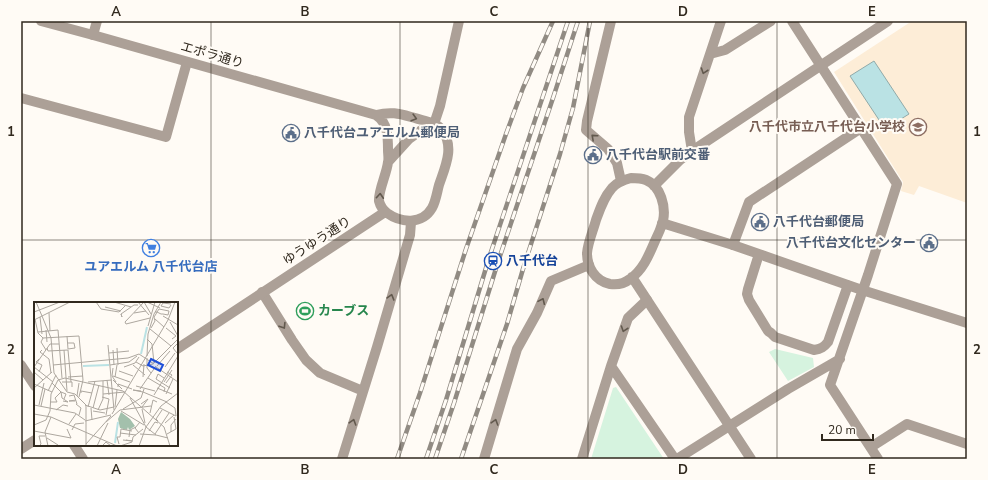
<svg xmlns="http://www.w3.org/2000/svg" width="988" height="480" viewBox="0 0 988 480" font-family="'Nunito Sans','Noto Sans JP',sans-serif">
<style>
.built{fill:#fdedd7}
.green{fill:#d6f3df}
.water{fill:#bae2e4;stroke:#91aaa9}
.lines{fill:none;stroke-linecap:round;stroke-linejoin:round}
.minor{stroke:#aca097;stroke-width:10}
.tertiary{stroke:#aca097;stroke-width:10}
.rail-casing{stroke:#918b83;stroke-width:4.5}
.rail{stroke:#fffbf5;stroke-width:3;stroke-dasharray:9;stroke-linecap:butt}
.oneway{stroke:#62594e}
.grid{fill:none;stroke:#31291e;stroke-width:1;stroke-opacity:0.55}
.labels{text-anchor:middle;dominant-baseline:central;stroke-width:4;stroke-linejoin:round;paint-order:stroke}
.street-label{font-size:13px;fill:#31291e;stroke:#fffbf5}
.education-label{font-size:13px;font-weight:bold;fill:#785e54;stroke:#fffbf5;text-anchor:end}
.service-label{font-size:13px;font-weight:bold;fill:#4e5e75;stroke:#fffbf5;text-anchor:start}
.transit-label{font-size:13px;font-weight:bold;fill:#164399;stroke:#fffbf5;text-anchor:start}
.shop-label{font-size:13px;font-weight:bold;fill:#366cbe;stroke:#fffbf5}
.leisure-label{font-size:13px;font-weight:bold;fill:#27864d;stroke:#fffbf5;text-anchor:start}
.inset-river{fill:none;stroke:#bae2e4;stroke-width:2}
.inset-road{fill:none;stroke:#ada79f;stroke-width:1}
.view{fill:#1d4ed8;fill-opacity:0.15;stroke:#1d4ed8;stroke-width:2}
.inset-edge{fill:none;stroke:#31291e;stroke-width:2}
.neatline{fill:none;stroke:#31291e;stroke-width:1.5}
.grid-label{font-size:13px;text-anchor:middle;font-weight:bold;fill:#31291e}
</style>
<rect width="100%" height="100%" fill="#fffbf5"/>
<path class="built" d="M912 21H967V203L919 186 914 195 901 191 903 182 834 72Z"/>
<path class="green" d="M775 349 813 358 814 367 788 381 769 352Z
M616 387 664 459H591L613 388Z"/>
<path class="water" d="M874 61 909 114 885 129 850 76Z"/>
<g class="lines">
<path class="minor" d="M611 21 587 121 586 130 608 149 617 163 621 181
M792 21 897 184 868 275 830 385 878 459
M93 35 97 21
M710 54 725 50 771 21
M21 98 166 137 187 62
M434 124 440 106 459 21
M692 151 689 132V117L721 21
M733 245 749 202 861 128
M262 292 292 340 306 360 320 373 363 391
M611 366 675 459
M871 447 907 424 967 444
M342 459 377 347 410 235 411 222
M484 459 517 349 537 313 551 281 589 265
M582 459 611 366 628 318 647 300
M677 459 788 389 840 359"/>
<path class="tertiary" d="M41 21 93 35 376 115C388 123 388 137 388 150 388 154 389 159 388 162 387 173 378 191 379 201 380 205 383 210 387 213 401 223 422 225 432 208 436 201 437 192 439 185 445 167 455 147 442 130 436 122 424 121 415 118 400 114 392 111 376 115
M389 161 409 139 420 131 434 124
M631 178C636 178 641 178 646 180 661 186 666 207 663 221 661 228 658 235 655 241 649 255 643 270 630 279 625 283 617 285 610 284 595 281 587 267 587 253 588 242 593 231 596 220 600 209 604 197 612 188 617 182 624 180 631 178Z
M654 186 680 160 692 151 888 21
M662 223 733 245 862 290 967 323
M759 254 748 289 747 294 749 300 768 331 771 333 775 337 814 350C821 349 824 347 828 342L848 285
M632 277 751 459
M177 349 385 212
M21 365 35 386
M74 445 83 459
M21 449 35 440"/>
<defs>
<path id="rail" d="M397 459 420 393 466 249 506 134 523 88 553 21
M426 459 446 400 489 258 568 21
M435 459 454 403 498 262 553 98 578 21
M461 459 507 324 523 269 560 154 573 108 590 21"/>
</defs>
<use href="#rail" class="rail-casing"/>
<use href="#rail" class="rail"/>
</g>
<defs><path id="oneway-chevron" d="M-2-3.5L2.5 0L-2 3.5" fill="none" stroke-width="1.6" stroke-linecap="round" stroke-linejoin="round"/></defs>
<g class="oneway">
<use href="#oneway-chevron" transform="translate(704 71) rotate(109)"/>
<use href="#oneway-chevron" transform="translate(414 118) rotate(16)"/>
<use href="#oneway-chevron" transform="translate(594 137) rotate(-138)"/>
<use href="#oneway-chevron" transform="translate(380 196) rotate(-86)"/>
<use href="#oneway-chevron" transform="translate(391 297) rotate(-74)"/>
<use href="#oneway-chevron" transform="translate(542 301) rotate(-66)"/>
<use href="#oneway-chevron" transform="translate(283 326) rotate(58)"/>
<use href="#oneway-chevron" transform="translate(624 329) rotate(109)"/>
<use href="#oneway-chevron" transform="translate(353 422) rotate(-73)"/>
<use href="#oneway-chevron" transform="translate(495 422) rotate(-73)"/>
</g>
<path class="grid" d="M211 21V459M400 21V459M588 21V459M777 21V459M21 240H967"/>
<defs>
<symbol id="school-ring" viewBox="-11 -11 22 22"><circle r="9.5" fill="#fffbf5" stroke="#8d6e63" stroke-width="1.5"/><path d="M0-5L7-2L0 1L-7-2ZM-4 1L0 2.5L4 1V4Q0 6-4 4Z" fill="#8d6e63"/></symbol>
<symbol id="civic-ring" viewBox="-11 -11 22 22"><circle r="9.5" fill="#fffbf5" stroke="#5c6f8a" stroke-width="1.5"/><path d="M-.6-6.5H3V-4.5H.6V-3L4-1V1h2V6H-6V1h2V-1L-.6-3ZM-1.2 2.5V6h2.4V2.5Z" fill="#5c6f8a"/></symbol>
<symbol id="supermarket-ring" viewBox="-11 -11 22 22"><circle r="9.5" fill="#fffbf5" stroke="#3f7fe0" stroke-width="1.5"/><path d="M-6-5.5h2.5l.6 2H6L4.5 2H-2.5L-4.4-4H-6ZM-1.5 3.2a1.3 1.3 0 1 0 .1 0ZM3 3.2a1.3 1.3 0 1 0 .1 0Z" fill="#3f7fe0"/></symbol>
<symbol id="station-ring" viewBox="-11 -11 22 22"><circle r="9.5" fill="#fffbf5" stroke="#1a4fb4" stroke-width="1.5"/><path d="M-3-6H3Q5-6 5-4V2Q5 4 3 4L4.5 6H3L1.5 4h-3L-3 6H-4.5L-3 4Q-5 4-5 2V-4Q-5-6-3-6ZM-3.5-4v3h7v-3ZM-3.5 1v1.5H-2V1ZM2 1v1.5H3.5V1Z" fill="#1a4fb4"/></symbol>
<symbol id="stadium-ring" viewBox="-11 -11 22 22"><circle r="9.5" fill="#fffbf5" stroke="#2e9e5b" stroke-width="1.5"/><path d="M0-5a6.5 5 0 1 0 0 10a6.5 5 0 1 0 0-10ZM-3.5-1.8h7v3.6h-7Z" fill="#2e9e5b"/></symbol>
</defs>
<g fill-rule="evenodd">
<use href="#school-ring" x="908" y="117" width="20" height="20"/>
<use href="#civic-ring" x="281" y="123" width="20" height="20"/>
<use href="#civic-ring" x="583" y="145" width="20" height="20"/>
<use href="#civic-ring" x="750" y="212" width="20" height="20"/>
<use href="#civic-ring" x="919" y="233" width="20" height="20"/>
<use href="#supermarket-ring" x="141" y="238" width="20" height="20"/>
<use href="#station-ring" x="483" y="251" width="20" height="20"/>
<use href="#stadium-ring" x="295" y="301" width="20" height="20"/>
</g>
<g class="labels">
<g class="street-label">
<text transform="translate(212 55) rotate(16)">エポラ通り</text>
<text transform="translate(317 241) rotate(-33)">ゆうゆう通り</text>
</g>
<g class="education-label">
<text x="905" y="127">八千代市立八千代台小学校</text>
</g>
<g class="service-label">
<text x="304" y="133">八千代台ユアエルム郵便局</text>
<text x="606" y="155">八千代台駅前交番</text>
<text x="773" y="222">八千代台郵便局</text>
<text x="916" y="243" text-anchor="end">八千代台文化センター</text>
</g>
<g class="transit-label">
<text x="506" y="261">八千代台</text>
</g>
<g class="shop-label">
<text x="151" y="267">ユアエルム 八千代台店</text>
</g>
<g class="leisure-label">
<text x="318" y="311">カーブス</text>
</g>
</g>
<g transform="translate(34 302)">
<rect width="144" height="144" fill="#fffbf5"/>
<path d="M87 110 96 117 101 124 95 128 94 125 93 128 86 126 84 117Z" fill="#a3c0ac"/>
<path class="inset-river" d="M107 52 113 25M49 64 75 63M81 141 84 120"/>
<path class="inset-road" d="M2 0 8 14M62 0 67 7 85 10 91 4M80 0 97 5M104 0 115 13M113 0 126 6M137 3 135 6 127 4 129 1 137 2M71 5 87 9M0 10 26 0M15 11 16 29M100 11 112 9M87 12 88 15 87 12 100 3H104M8 14 17 36 20 71 33 90 41 92 52 103V144M129 14 144 23M6 15 8 32M116 16 92 22 91 20 110 0 117 12M1 17 4 31 9 36 45 34 49 78 45 95M121 17 130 25M0 18 36 0M136 20 144 34M114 24 121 0M117 26 121 19 120 15 122 12 123 10 125 7 135 9 134 13 129 12H127L123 10H121M132 26 142 34 138 37M116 27 137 44M12 28 13 40M4 30 24 28 28 76M33 34 34 47 41 46 40 41H34M9 36 7 40 12 48M113 37 118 42 120 61M74 43 80 108M13 46 14 49 34 48 37 80M83 46 84 63M8 48 6 50 15 57 17 71M30 48 33 89M79 48 80 63M75 51 95 49M143 51 139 46 144 41M113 54 114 32 120 12 127 0M113 56V66L117 71M102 60 109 64 119 62M120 61 144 37M19 63 94 56 105 52 120 62M76 63 95 60 103 54M99 63 111 73M123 64 136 49M0 65 16 42H25M0 65 19 80M90 65 101 61 105 55M122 65 144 80M131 65 141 51M79 66 78 74 82 80M85 69 99 74M0 70 9 78M5 70 8 63 2 60 5 57M79 74 96 80M34 75 49 74M81 75 83 63M109 75 110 62M114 76 131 86 130 90M130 76 124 72 122 77 136 86M73 78 75 93M79 78 88 87M28 80H38V85M54 80 78 78M130 80 138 68M18 81 27 90 28 96 34 100 29 99M132 81 138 73 133 70M0 82 18 90M102 84 121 89M84 85V82L98 87M0 86 18 70M123 86 138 92M106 87 122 64M14 89 22 73M107 89 99 88 109 90M109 90 133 100M47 91V89L58 91M69 92 91 90M132 92 139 77M120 93 144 54M35 94 40 93 43 102M43 94 45 81M68 95 75 97 72 113M96 96 112 125 122 133 134 136M41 99H35L42 98M16 100H23L21 96 27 90 32 92 30 97M42 102 47 106 45 113M107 102 114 97 108 105M0 103 41 111 51 118M5 103 10 81M51 103 66 108 80 105M7 104 11 87M54 105 61 79M81 105 83 88M57 106 58 118M59 106 65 83M126 106 142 114 141 106 132 100M89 107 107 96 110 87M108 107 111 121M22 108 29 103 34 104M64 108 69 97V79M59 109 71 111M87 109 110 123M116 111 119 98 123 100M0 112 17 115 83 144M78 112 134 18 141 0M51 119 77 113M124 119 122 117 128 108M72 120 86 108 117 104M131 121 140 113M35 122 42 112M0 123 12 118 16 109 17 92 24 78 31 76 89 89 130 125 136 144M38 128 41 122 50 121M0 129 37 136 33 127M115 129 121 120 124 121M137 130V123L142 117M86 131 102 133M105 131 101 126 106 120M106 132 122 133M121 132 135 111M133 132 142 127 140 115M95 135 96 128 102 125M13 136 24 143M89 138 98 139 92 138M52 142 77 114M85 142 83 135H86L87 127 98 129M5 144 7 142 5 134H11M14 144 11 130 17 115M63 144 74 121M68 144 72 140 77 144M86 144 98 140 99 135 109 127M105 144 112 125 127 104 144 91"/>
<path class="view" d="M117 57 129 63 126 69 114 63Z"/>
<rect width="144" height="144" class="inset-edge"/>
</g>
<rect width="988" height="480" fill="none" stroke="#fffbf5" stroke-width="44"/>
<path d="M822 434v6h51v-6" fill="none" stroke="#31291e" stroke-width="2"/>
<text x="828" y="434" font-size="12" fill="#31291e" stroke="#fffbf5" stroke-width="3" paint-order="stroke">20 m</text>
<rect x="22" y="22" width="944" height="436" class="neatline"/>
<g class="grid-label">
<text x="116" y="16">A</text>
<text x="305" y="16">B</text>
<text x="494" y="16">C</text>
<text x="683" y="16">D</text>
<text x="872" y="16">E</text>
<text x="11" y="136">1</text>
<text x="977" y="136">1</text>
<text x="11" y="354">2</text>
<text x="977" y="354">2</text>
<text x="116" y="474">A</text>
<text x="305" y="474">B</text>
<text x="494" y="474">C</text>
<text x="683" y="474">D</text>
<text x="872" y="474">E</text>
</g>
</svg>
